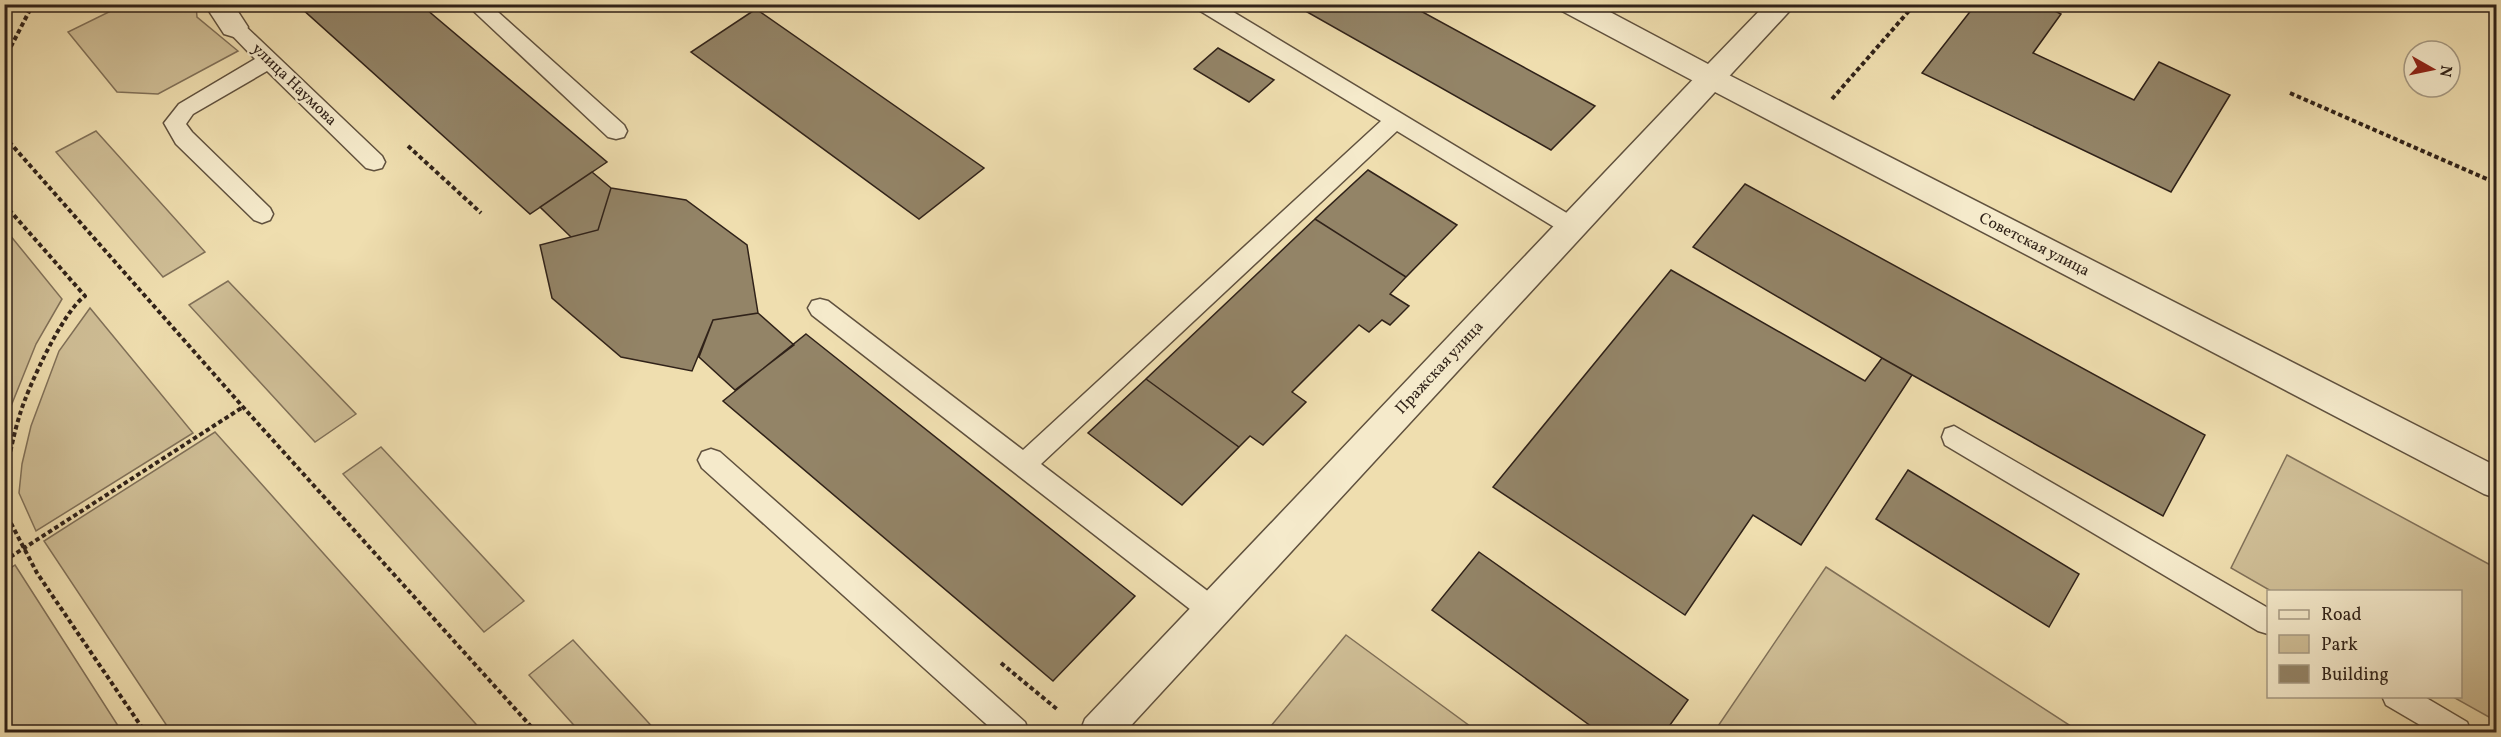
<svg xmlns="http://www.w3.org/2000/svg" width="2501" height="737" viewBox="0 0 2501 737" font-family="Vollkorn,serif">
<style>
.green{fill:#cfbe96;stroke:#807058;stroke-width:1.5}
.building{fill:#938467;stroke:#302219;stroke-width:1.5}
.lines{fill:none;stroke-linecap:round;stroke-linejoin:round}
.service-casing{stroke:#60513e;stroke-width:3}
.minor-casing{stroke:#60513e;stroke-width:3}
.tertiary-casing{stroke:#60513e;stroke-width:3}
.path{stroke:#302219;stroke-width:4;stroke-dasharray:4.5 3;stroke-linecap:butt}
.service{fill:#f5eacb;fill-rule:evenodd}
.minor{fill:#f5eacb;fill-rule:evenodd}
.tertiary{fill:#f5eacb;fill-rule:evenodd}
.labels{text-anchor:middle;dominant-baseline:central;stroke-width:4.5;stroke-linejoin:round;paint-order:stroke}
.street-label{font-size:16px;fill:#302219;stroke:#f5eacb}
</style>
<rect width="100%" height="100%" fill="#efdeaf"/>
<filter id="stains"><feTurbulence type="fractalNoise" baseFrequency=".00333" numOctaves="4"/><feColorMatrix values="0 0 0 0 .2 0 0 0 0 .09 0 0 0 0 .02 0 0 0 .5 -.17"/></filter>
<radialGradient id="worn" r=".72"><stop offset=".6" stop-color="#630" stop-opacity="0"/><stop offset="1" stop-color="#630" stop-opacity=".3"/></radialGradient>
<path class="green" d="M125 4 196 5 197 17 238 51 158 94 117 92 68 32Z
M96 131 205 252 163 277 56 152Z
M5 229 62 299 36 344 5 421Z
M228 281 356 414 315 442 189 305Z
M90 308 193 433 36 531 19 493 22 464 31 426 59 351Z
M215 432 483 732H171L44 541Z
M381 447 524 601 484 632 343 474Z
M2287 455 2496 568V721L2453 697 2460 696V592L2271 591 2231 568Z
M15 565 122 732H5V572Z
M1826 567 2080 732H1714Z
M1346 635 1478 732H1266Z
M573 640 657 732H580L529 675Z"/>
<path class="building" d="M305 4H420L607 162 530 214 300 7Z
M1293 4H1408L1595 106 1551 150Z
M1976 4H2041L2061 14 2033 53 2134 100 2159 62 2230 95 2171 192 1922 73Z
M756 9 984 168 919 219 691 52Z
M1218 48 1274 80 1249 102 1194 69Z
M1368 170 1457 225 1406 277 1315 219Z
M592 172 611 188 598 230 571 237 540 207Z
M1745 184 2205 435 2163 516 1882 358 1693 247Z
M611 188 686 200 747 245 758 313 713 320 692 371 621 357 552 298 540 245 598 230Z
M1315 219 1406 277 1390 294 1409 306 1390 325 1382 320 1369 332 1359 325 1292 392 1306 402 1263 445 1250 436 1239 447 1146 379Z
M1671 270 1865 381 1882 358 1912 375 1801 545 1753 515 1685 615 1493 487Z
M758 313 794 345 735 390 699 357 713 320Z
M806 334 1135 596 1053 681 723 401Z
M1146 379 1239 447 1182 505 1088 433Z
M1908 470 2079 574 2049 627 1876 519Z
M1479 552 1688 700 1665 732H1599L1432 610Z"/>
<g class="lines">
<defs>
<path id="service" d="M466 4H489L624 125 627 131 624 137 616 139 608 137Z
M1194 4H1220L1580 221 1583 227 1580 233 1572 236 1564 233 1397 131 1041 464 1222 602 1226 611 1222 620 1213 623 1204 620 812 315 808 308 812 301 820 299 828 301 1023 450 1381 121 1197 9Z
M234 20 241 22 382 156 385 162 382 168 374 170 366 168 267 71 193 114 186 124 192 132 270 208 273 214 270 220 262 223 254 220 176 144 164 123 179 104 255 59 224 27 227 22Z
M1954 426 2268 608V634L2258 631 1945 445 1942 437 1945 429Z
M711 449 720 452 1025 722 1029 732H995L702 468 698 460 702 452Z
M2382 696H2423L2467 722 2471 732H2432L2386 705Z"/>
<path id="minor" d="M208 4H235V7L248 27 244 34 234 37 224 34 207 8Z
M1711 68 1721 71 2496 466V498L2484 494 1715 92 1125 732H1080L1085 719 1701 71Z"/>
<path id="tertiary" d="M1559 4H1595L1708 64 1766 4H1796L1721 85 1711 88 1701 85 1562 11Z"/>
</defs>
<use href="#service" class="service-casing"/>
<use href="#minor" class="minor-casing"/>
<use href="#tertiary" class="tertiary-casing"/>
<path class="path" d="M4 60 33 4
M2290 93 2496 183
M1832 99 1915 4
M4 136 243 407 536 732
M408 146 481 213
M4 204 85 296C63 311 28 387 20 414 13 436 9 459 4 482
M4 510 37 573 145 732
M4 561 243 407
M1001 663 1058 710"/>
<use href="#service" class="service"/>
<use href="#minor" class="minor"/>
<use href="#tertiary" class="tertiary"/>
</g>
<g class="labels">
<g class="street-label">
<text transform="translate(294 85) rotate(44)">улица Наумова</text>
<text transform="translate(2034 245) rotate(27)">Советская улица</text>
<text transform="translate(1440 368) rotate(-47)">Пражская улица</text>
</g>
</g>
<rect width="2501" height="737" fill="none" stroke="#efdeaf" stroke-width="24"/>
<rect x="6" y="6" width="2489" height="725" fill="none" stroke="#302219" stroke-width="3"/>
<rect x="12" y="12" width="2477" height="713" fill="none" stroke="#302219" stroke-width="1.5"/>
<rect x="2267" y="590" width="195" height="108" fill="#f5eacb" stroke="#a69a84" stroke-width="1.5"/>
<rect x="2279" y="610" width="30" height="9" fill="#f5eacb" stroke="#a69a84" stroke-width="1.5"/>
<text x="2321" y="620" font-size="18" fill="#302219">Road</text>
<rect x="2279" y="635" width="30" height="18" fill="#cfbe96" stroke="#a69a84" stroke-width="1.5"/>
<text x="2321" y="650" font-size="18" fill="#302219">Park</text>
<rect x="2279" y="665" width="30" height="18" fill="#938467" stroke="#a69a84" stroke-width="1.5"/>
<text x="2321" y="680" font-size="18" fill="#302219">Building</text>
<g transform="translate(2432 69) rotate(99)"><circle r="28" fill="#f5eacb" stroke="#a69a84" stroke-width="1.5"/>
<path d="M0-4.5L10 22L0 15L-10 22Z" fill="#8f2418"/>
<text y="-9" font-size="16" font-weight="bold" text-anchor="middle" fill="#302219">N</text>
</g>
<rect width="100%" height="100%" filter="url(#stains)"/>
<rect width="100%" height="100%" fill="url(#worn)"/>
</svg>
